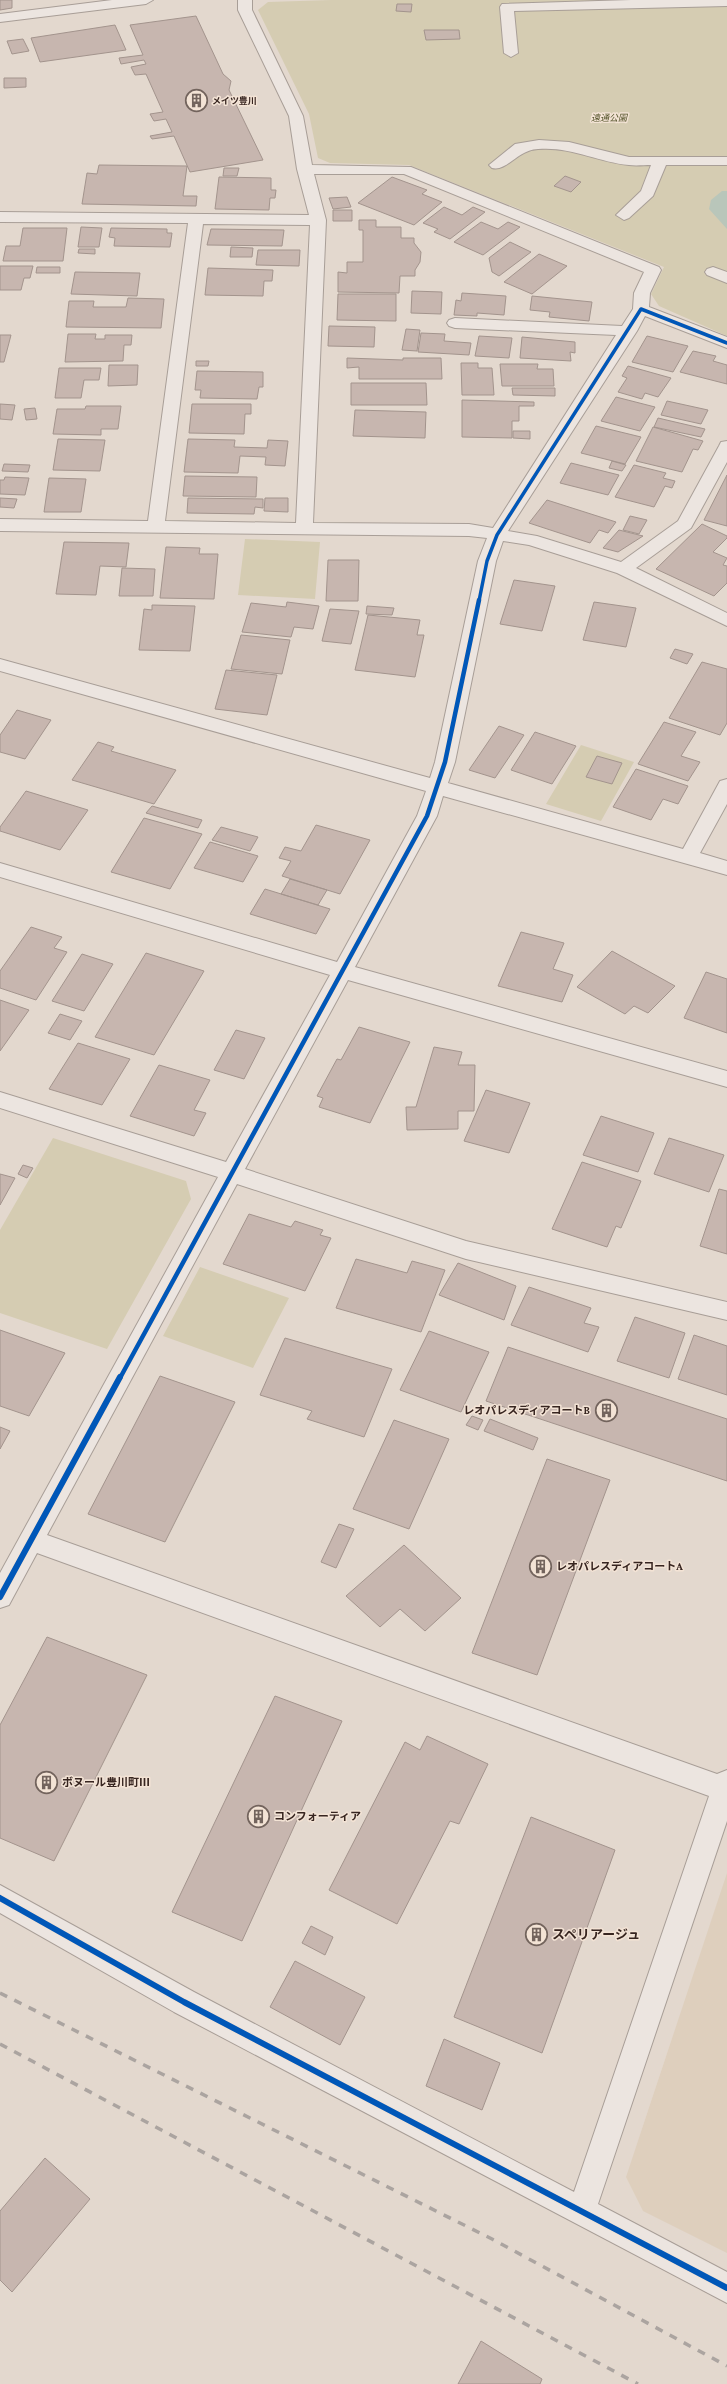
<svg xmlns="http://www.w3.org/2000/svg" width="727" height="2384" viewBox="0 0 727 2384" font-family="'Crimson Pro','Noto Sans JP',serif">
<style>
.farmland{fill:#decfbd}
.green{fill:#d5ccb2}
.water{fill:#b9c6ba}
.building{fill:#c7b6af;stroke:#a3948d}
.lines{fill:none;stroke-linecap:round;stroke-linejoin:round}
.lane-casing{stroke:#a89e97;stroke-width:2}
.street-casing{stroke:#a89e97;stroke-width:2}
.lane{fill:#ece5e0;fill-rule:evenodd}
.street{fill:#ece5e0;fill-rule:evenodd}
.rail{stroke:#aba4a0;stroke-width:3.5;stroke-dasharray:8 8;stroke-linecap:butt}
.cycleway-far2-casing{stroke:#f3e3d5;stroke-width:5.5}
.cycleway-far1-casing{stroke:#f3e3d5;stroke-width:7}
.cycleway-casing{stroke:#f3e3d5;stroke-width:8}
.cycleway-far2{stroke:#0057b8;stroke-width:3.5}
.cycleway-far1{stroke:#0057b8;stroke-width:4.5}
.cycleway{stroke:#0057b8;stroke-width:6}
.labels{text-anchor:middle;dominant-baseline:central;stroke-width:3;stroke-linejoin:round;paint-order:stroke}
.far-poi-label{font-size:9px;font-weight:bold;fill:#372520;stroke:#f3e3d5;text-anchor:start}
.far-park-label{font-size:9px;font-style:italic;fill:#525228;stroke:#f3e3d5}
.poi-label{font-size:11px;font-weight:bold;fill:#372520;stroke:#f3e3d5;text-anchor:start}
.near-poi-label{font-size:13px;font-weight:bold;fill:#372520;stroke:#f3e3d5;text-anchor:start}
</style>
<rect width="100%" height="100%" fill="#e3d8ce"/>
<path class="farmland" d="M727 1873V2253L643 2211 626 2177Z"/>
<path class="green" d="M331 0H727V336L659 306 651 294 664 267 409 165 330 163 318 158 309 114 258 10 268 2Z
M245 539 320 542 315 599 238 595Z
M581 745 634 762 601 821 546 804Z
M53 1138 186 1181 191 1199 107 1349 0 1313V1230Z
M200 1267 289 1298 253 1368 163 1336Z"/>
<path class="water" d="M722 191H727V229L709 209 711 200Z"/>
<path class="building" d="M0 0H12V8L0 10Z
M397 4H412L411 12 396 11Z
M196 16 223 74 231 81 229 90 263 160 190 172 174 136 152 139 150 136 172 132 166 119 154 121 150 114 163 112 146 74 135 75 131 67 146 64 144 60 121 64 119 58 143 55 130 25Z
M115 25 126 50 40 62 31 38Z
M424 30H459L460 39 426 40Z
M23 39 29 51 12 54 7 41Z
M4 78H26V87L4 88Z
M99 165 187 166 183 196H197L196 206 82 204 87 173 97 174Z
M224 168H239L237 176H223Z
M565 176 581 182 571 192 554 186Z
M219 177 271 178V190H276L275 198H270L269 210 215 209Z
M392 177 427 190 422 194 442 202 414 225 358 203Z
M347 197 351 207 333 209 329 198Z
M444 207 462 215 473 207 485 212 450 239 434 232 438 229 423 223Z
M333 210H352V221H333Z
M359 220H376V227H401V238H414V243L421 252 420 262 415 270V276H400L399 293 338 292V272L347 273V262H363V230H359Z
M481 222 498 229 508 222 520 227 483 255 454 242Z
M81 227 102 228 99 247H78Z
M23 228H67L63 261H3L6 246H20Z
M111 228 167 229V233H172L170 247 114 246 115 238 109 237Z
M211 229 284 230 282 246 207 245Z
M510 242 531 252 499 276 492 272 489 258Z
M231 247 253 248 252 257H230Z
M79 249H95V254L78 253Z
M258 250H300L299 266 256 265Z
M539 254 567 266 532 294 504 282Z
M0 266H33L30 278H24L21 290H0Z
M37 267H60V273H36Z
M208 268 273 270 272 281H264L263 296 205 295Z
M75 272 140 273 137 296 71 294Z
M412 291 442 292 441 314 411 313Z
M462 293 506 296 504 315 477 313V316L454 315 456 300 461 301Z
M338 294H396V321L337 320Z
M532 296 592 302 589 321 549 317 550 312 530 310Z
M128 298 164 299 161 328 66 327 69 301H94L93 307H126Z
M329 326 375 327 374 347 328 346Z
M406 329 420 330 417 351 402 350Z
M421 333 445 334 444 341 471 343 469 355 418 352Z
M68 334H96L95 339H105V335H132L131 345H124L123 361 65 362Z
M0 335H11L4 362H0Z
M479 336 512 338 509 358 475 356Z
M647 336 688 346 673 372 632 362Z
M522 337 575 342V353L570 352 571 361 520 358Z
M693 351 716 356 713 361 727 365V384L680 372Z
M347 358 403 360V358H441L442 379H359V367L347 368Z
M196 361H209L208 366H196Z
M461 363H478V368H492L494 395H462Z
M500 364H538L537 369H553L554 386H502Z
M109 365H138L137 385 108 386Z
M628 366 671 378 658 397 645 393 642 399 618 392 627 378 622 376Z
M59 368H101L99 380H84L81 398H55Z
M197 371 263 372V387H259L257 399 200 398 201 390H195Z
M351 383H426L427 405H351Z
M512 388H555V396L513 395Z
M616 397 655 407 640 431 601 421Z
M462 400 534 402V406H519V421H512V438L462 437Z
M667 401 708 410 701 424 661 415Z
M0 404 15 405 12 420 0 419Z
M192 404H251V414H245L244 434 189 433Z
M86 406H121L118 429H101V435L53 434 57 409H85Z
M35 408 37 419 26 420 24 409Z
M355 410 426 412 425 438 353 436Z
M658 418 705 429 701 437 654 427Z
M596 426 641 437 625 464 581 453Z
M653 427 703 441 698 450 693 449 682 472 636 461Z
M513 431H530V439L513 438Z
M58 439 105 440 100 471 53 470Z
M188 439 235 440 234 447 267 448 268 440 288 441 285 466 265 465 266 457 240 456 238 473 184 472Z
M612 461 626 465 622 471 609 468Z
M571 463 619 475 608 495 560 483Z
M4 464 30 465 28 472 2 471Z
M634 465 666 473 663 478 675 481 672 488 665 486 654 507 615 497Z
M727 475V526L704 520Z
M185 476 257 477 256 497 183 496Z
M5 477 29 478 25 495 0 494V480H4Z
M49 478 86 479 81 512H44Z
M0 498 17 499 14 508 0 507Z
M188 498 263 499V508L255 507 254 514 187 513Z
M265 498H288V512L264 511Z
M547 500 616 522 608 533 599 530 590 543 529 523Z
M630 516 647 520 639 534 623 530Z
M702 524 727 536V538L713 552 727 558 723 565 727 566V583L714 596 656 569Z
M619 530 643 536 618 552 603 548Z
M64 542 129 543 126 567 100 566 96 595 56 594Z
M166 547 200 548 199 554H218L214 599 160 598Z
M328 560H359L358 601H326Z
M122 568 155 569 153 596H119Z
M514 580 555 586 542 631 500 624Z
M287 602 319 606 313 629 294 627 291 637 242 632 251 603 286 607Z
M594 602 636 608 626 647 583 640Z
M152 605 195 606 190 651 139 650 144 609 152 610Z
M367 606 394 608 392 615 366 614Z
M330 609 359 611 351 644 322 641Z
M368 615 420 620 417 635H424L415 677 355 670Z
M241 635 290 640 282 674 231 669Z
M675 649 693 654 687 664 670 658Z
M702 662 727 669V723L720 735 669 718Z
M226 670 277 675 267 715 215 709Z
M17 710 51 720 25 759 0 752V735Z
M664 722 696 732 681 756 700 762 688 781 638 764Z
M499 726 524 735 495 778 469 770Z
M535 732 576 746 552 784 511 770Z
M98 742 114 747 111 751 176 770 154 804 72 780Z
M597 756 622 763 612 784 586 777Z
M636 769 688 786 678 804 663 799 651 820 613 807Z
M26 791 88 810 60 850 0 831V827Z
M152 806 202 820 198 828 146 813Z
M144 818 202 834 170 889 111 872Z
M316 825 370 840 340 894 282 876 291 861 279 858 285 847 301 851Z
M221 827 258 837 250 851 212 840Z
M210 842 258 856 243 882 194 868Z
M290 879 327 890 318 905 281 894Z
M265 889 330 909 316 934 250 914Z
M31 927 62 937 54 948 67 952 36 1000 0 988V971Z
M521 932 564 943 553 969 573 975 562 1002 498 986Z
M612 951 675 986 648 1013 634 1006 625 1014 577 987Z
M146 953 204 971 154 1055 95 1037Z
M82 954 113 964 84 1011 52 1001Z
M706 972 727 979V1033L684 1018Z
M0 1000 29 1010 0 1051Z
M60 1014 82 1021 70 1040 48 1033Z
M359 1027 410 1042 370 1123 319 1107 323 1098 317 1096 337 1059 341 1060Z
M236 1030 265 1038 244 1079 214 1070Z
M78 1043 130 1059 102 1105 49 1089Z
M434 1047 462 1052 458 1065H475L474 1111H458V1129L407 1130 406 1107H416Z
M159 1065 210 1080 194 1110 206 1113 194 1136 130 1116Z
M486 1090 530 1103 509 1153 464 1141Z
M601 1116 654 1133 638 1172 583 1155Z
M669 1138 724 1155 709 1192 654 1174Z
M582 1162 641 1181 621 1228 616 1226 607 1247 552 1229Z
M23 1165 33 1168 27 1178 18 1174Z
M0 1174 15 1178 0 1205Z
M719 1189 727 1191V1254L700 1246Z
M249 1214 291 1227 295 1221 323 1230 320 1235 331 1238 305 1291 223 1264Z
M356 1259 407 1273 412 1261 445 1270 421 1332 336 1308Z
M458 1263 516 1286 504 1320 439 1295Z
M529 1287 591 1308 584 1323 599 1327 588 1352 511 1325Z
M635 1317 685 1333 669 1378 617 1361Z
M0 1330 65 1353 29 1416 0 1406Z
M429 1331 489 1352 461 1412 400 1390Z
M694 1335 727 1346V1395L678 1379Z
M285 1338 392 1369 364 1437 307 1419 312 1411 260 1395Z
M508 1347 727 1419V1481L486 1401Z
M160 1376 235 1402 165 1542 88 1514Z
M472 1416 483 1420 478 1430 466 1425Z
M490 1419 538 1438 533 1450 484 1431Z
M394 1420 449 1439 409 1529 353 1509Z
M0 1427 10 1431 0 1449Z
M547 1459 610 1480 537 1675 472 1653Z
M339 1524 354 1529 336 1568 321 1562Z
M404 1545 461 1598 425 1631 400 1609 380 1627 346 1596Z
M47 1637 147 1675 54 1861 0 1838V1725Z
M275 1696 342 1721 242 1941 172 1912Z
M427 1736 488 1764 459 1824 450 1821 397 1924 329 1890 405 1742 420 1750Z
M531 1817 615 1850 542 2053 454 2017Z
M311 1926 333 1937 325 1955 302 1943Z
M295 1961 365 1997 340 2045 270 2007Z
M444 2039 500 2063 482 2110 426 2086Z
M45 2158 90 2199 12 2292 0 2280V2211Z
M481 2341 542 2379 540 2384H458Z"/>
<g class="lines">
<defs>
<path id="lane" d="M631 0H727V6L514 11 518 53 511 57 504 53 500 7 502 4Z
M539 140 569 142 629 157H727V165H666L653 196 629 218 624 220 616 215 641 191 651 165C644 165 636 166 629 165 598 162 570 146 538 149 517 150 507 172 492 168L489 165 515 144Z
M713 267 727 272V283L707 275 705 272 707 269Z"/>
<path id="street" d="M112 0H153L146 4 0 22V14Z
M238 0H252V10L303 116 312 165 411 167 659 267 661 270 650 293 649 307 727 337V348L645 316 637 331 508 531 537 536 621 562 678 521 719 446 721 442 727 441V462L691 528 636 568 727 613V626L617 573 529 545 503 541 496 561 455 762 448 783 683 849 720 781 727 779V804L700 853 727 861V875L443 796 437 816 355 967 727 1071V1087L348 980 245 1169 466 1241 727 1302V1320L466 1259 237 1184 47 1535 717 1774 727 1770V1821L598 2204 727 2272V2303L174 2012 0 1913V1885L194 1992 574 2192 709 1796 37 1553 9 1605 0 1608V1573L218 1177 0 1108V1092L226 1162 330 975 0 877V863L337 962 417 816 426 791 0 671V659L430 778 435 762 478 561 487 538 469 536 0 531V519L148 521 188 223 0 222V212L309 215 297 169 289 116 238 10ZM314 174H404L644 272 634 293 633 309 622 326 455 318 449 320 447 323 449 326 455 328 616 335 493 528 469 524 313 523 326 220ZM203 224 310 225 296 523 165 521Z"/>
</defs>
<use href="#lane" class="lane-casing"/>
<use href="#street" class="street-casing"/>
<use href="#lane" class="lane"/>
<use href="#street" class="street"/>
<path class="rail" d="M0 1993 492 2239 727 2366
M0 2044 638 2384"/>
<defs>
<path id="cycleway-far2" d="M479 601 487 561 497 535 641 309 727 343"/>
<path id="cycleway-far1" d="M120 1378 427 816 445 762 479 600"/>
<path id="cycleway" d="M0 1597 120 1377
M0 1898 184 2002 727 2288"/>
</defs>
<use href="#cycleway-far2" class="cycleway-far2-casing"/>
<use href="#cycleway-far1" class="cycleway-far1-casing"/>
<use href="#cycleway" class="cycleway-casing"/>
<use href="#cycleway-far2" class="cycleway-far2"/>
<use href="#cycleway-far1" class="cycleway-far1"/>
<use href="#cycleway" class="cycleway"/>
</g>
<defs>
<symbol id="building-ring" viewBox="-11 -11 22 22"><circle r="9.5" fill="#f3e3d5" stroke="#73645d" stroke-width="1.5"/><path d="M-4-6H4V6H1V3H-1V6H-4ZM-2.5-4.3h1.7v1.8h-1.7ZM.8-4.3h1.7v1.8H.8ZM-2.5-1h1.7V.8h-1.7ZM.8-1h1.7V.8H.8Z" fill="#73645d"/></symbol>
</defs>
<g fill-rule="evenodd">
<use href="#building-ring" x="184" y="88" width="25" height="25"/>
<use href="#building-ring" x="594" y="1398" width="25" height="25"/>
<use href="#building-ring" x="528" y="1554" width="25" height="25"/>
<use href="#building-ring" x="34" y="1770" width="25" height="25"/>
<use href="#building-ring" x="246" y="1804" width="25" height="25"/>
<use href="#building-ring" x="524" y="1922" width="25" height="25"/>
</g>
<g class="labels">
<g class="far-poi-label">
<text x="212" y="101">メイツ豊川</text>
</g>
<g class="far-park-label">
<text x="609" y="118">遠通公園</text>
</g>
<g class="poi-label">
<text x="590" y="1410" text-anchor="end">レオパレスディアコートB</text>
<text x="556" y="1566">レオパレスディアコートA</text>
<text x="62" y="1782">ボヌール豊川町Ⅲ</text>
<text x="274" y="1816">コンフォーティア</text>
</g>
<g class="near-poi-label">
<text x="552" y="1934">スペリアージュ</text>
</g>
</g>
</svg>
